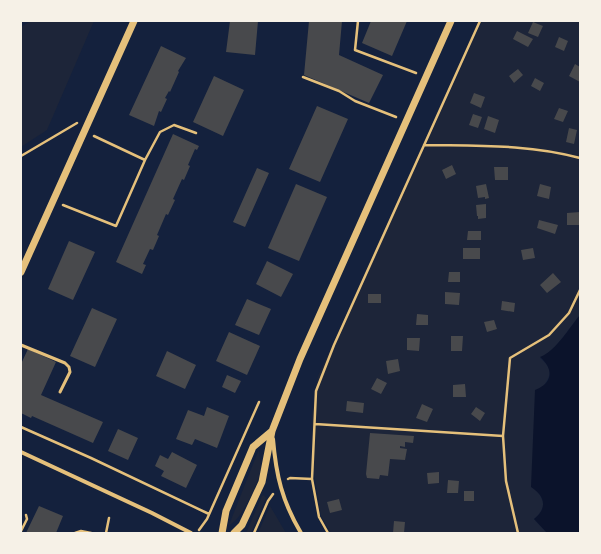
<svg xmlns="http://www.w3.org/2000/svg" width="601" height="554" viewBox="0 0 601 554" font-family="Merriweather,serif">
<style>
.green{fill:#1d2539}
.water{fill:#0b132b}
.building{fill:#48494c}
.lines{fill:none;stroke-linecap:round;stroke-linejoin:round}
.path{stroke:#e5c07b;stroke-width:2.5}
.service{stroke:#e5c07b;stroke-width:3}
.minor{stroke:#e5c07b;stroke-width:4}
.tertiary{stroke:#e5c07b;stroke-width:7}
</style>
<rect width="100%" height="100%" fill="#14213d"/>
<path class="green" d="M31 21H94L47 130 21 147V27Z
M482 21H580V315C568 329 557 350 540 358 553 369 552 375 542 388L537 491C546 502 545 510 534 519L547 533H331L321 516 312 460V413L318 376 424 149Z
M259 449C260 454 261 470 260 474 256 486 241 521 229 525Z
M264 495 266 498 251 533H246L262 496Z
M270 506 286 533H258Z"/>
<path class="water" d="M580 315V533H547L534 519C548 508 545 496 531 487L535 390C553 383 554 369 540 357 556 351 569 328 580 315Z"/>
<path class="building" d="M230 21H258L255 55 226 52Z
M309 21H342L339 55 383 75 369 103 304 75Z
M371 21H407L392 56 362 43Z
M533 22 543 26 538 37 528 33Z
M517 31 533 39 528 47 513 39Z
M559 37 568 41 564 51 555 47Z
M161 46 186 58 178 71 179 72 170 92 169 91 165 98 167 99 161 112 159 111 154 126 129 115Z
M575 64 580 67V82L569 76Z
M518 69 523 75 514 83 509 76Z
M214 76 244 90 223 136 193 122Z
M535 78 544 83 540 91 531 86Z
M474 93 485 97 481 108 470 103Z
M317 106 348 119 320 182 289 169Z
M559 108 568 111 563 122 554 119Z
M473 114 482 117 478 128 469 125Z
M488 116 499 120 495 133 484 129Z
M569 128 577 130 574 144 566 142Z
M173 134 199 146 197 150 195 149 188 165 190 166 184 180 182 179 173 199 175 200 168 215 166 214 157 235 159 236 153 250 150 249 143 264 146 265 142 274 116 262Z
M452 165 456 174 446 179 442 170Z
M494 167H508V180H495Z
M257 168 269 173 245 227 233 222Z
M296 184 327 197 299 261 268 248Z
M486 184 489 198 485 199V197L478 198 476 186Z
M540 184 551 187 549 199 537 196Z
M486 204V218L478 219V216H477L476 205Z
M580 212V225H567V213Z
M539 220 558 225 555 234 537 228Z
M468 231H481V240H467Z
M69 241 95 252 73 300 48 289Z
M463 248H480V259H463Z
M533 248 535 258 523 260 521 250Z
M267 261 293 274 281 297 256 284Z
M449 272H460V282H448Z
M553 273 561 282 547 293 540 285Z
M445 292 460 293 459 305 445 304Z
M368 294H381V303H368Z
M247 299 271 309 259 335 235 325Z
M502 301 515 303 514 312 501 310Z
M92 308 117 319 95 367 70 356Z
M417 314 428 315V325H416Z
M494 320 497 329 487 332 484 322Z
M229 332 260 346 247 375 216 361Z
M451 336H463L462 351H451Z
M407 338H420L419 351 407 350Z
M28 349 56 362 41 395 103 422 93 443 32 416 31 418 21 413V364Z
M167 351 196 365 185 389 156 376Z
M398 359 400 371 388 374 386 361Z
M227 375 241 381 235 393 222 387Z
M377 378 387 383 381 394 371 389Z
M465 384 466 397H453V385Z
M347 401 364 403 363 413 346 411Z
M422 404 433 409 427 422 416 418Z
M207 407 229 416 217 448 195 439 192 445 176 439 188 410 204 416Z
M476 407 485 413 480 421 471 414Z
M118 429 138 438 128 460 108 451Z
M370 433 414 436 413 443 405 442V447L400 446V448L407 449 405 460 390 459 388 476 380 475 379 479 367 478 366 474Z
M172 452 197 465 186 488 161 476 164 471 155 466 160 455 168 459Z
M439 472V483L428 484 427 473Z
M448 480 459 481 458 493H447Z
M464 491H474V501H464Z
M339 499 342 510 330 513 327 502Z
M39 506 63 516 56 533H26Z
M394 521 405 522 404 533H393Z"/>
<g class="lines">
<path class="path" d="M358 21 355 50 416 73
M303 77 339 91 355 101 396 117
M424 145C477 146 529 144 580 158
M21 156 77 123
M145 160 160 132 174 125 196 133
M63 205 116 226 145 160 94 136
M315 424 503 436
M21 427 91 458 209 514
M288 479 290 478 312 479 319 517 328 533
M312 479 316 391 334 345 480 21
M199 530 207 519 259 402
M21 531 27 519 26 515
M75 533 81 531 91 533
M106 533 109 518
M254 533 268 501 273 494
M518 533 506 481 503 436 510 358 549 335 569 313 580 290"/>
<path class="service" d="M21 345 65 363 69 367 70 372 60 392"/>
<path class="minor" d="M273 439C276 475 282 501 301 533
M21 452 152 513 191 533"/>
<path class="tertiary" d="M21 272 134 21
M222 533 226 511 253 447 272 431
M234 533 242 525 262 482 272 431 300 359 451 21"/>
</g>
<rect width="601" height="554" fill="none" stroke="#f6f1e7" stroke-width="44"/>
</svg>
